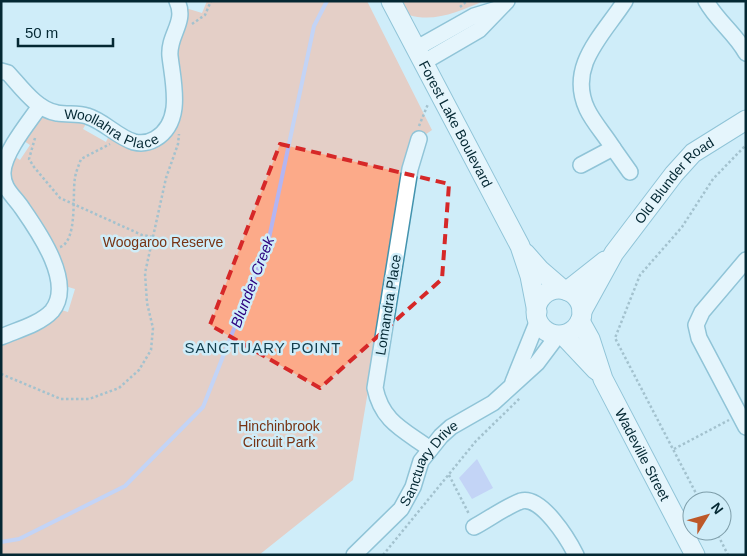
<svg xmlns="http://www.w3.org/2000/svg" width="747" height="556" viewBox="0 0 747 556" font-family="Helvetica,sans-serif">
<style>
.green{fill:#fcaa89;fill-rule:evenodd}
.water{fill:#b3b5f2}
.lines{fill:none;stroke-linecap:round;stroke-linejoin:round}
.stream{stroke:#b3b5f2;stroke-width:4}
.minor-casing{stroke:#4393ae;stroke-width:18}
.major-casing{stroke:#4393ae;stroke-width:21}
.path{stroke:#6d8e9a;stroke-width:2.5;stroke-dasharray:2.5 2.5;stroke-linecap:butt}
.minor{stroke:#fff;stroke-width:15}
.major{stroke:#fff;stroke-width:19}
.marked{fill:none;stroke:#d62828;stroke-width:4;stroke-dasharray:10 6;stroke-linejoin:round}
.labels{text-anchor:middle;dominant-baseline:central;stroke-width:5;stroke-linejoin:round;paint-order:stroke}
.street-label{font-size:14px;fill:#042833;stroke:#cfedf9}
.park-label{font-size:14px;fill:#773313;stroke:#cfedf9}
.water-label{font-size:15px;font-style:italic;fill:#2b007e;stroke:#cfedf9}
.neighbourhood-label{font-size:15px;letter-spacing:1px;fill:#133e4d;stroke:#cfedf9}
</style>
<rect width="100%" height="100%" fill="#cfedf9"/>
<path class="green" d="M207 1H367L432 130 419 139 410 169 375 388 368 391 353 480 259 555H1V337C17 330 40 324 52 311 75 283 38 231 22 208 14 196 2 188 3 172 4 152 29 122 40 106L55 113 88 116 133 142 148 144 160 136 170 125 175 111 170 52 172 41 181 19 179 6 202 13ZM88 120 111 131 106 142 83 129ZM21 139 30 145 20 160 11 154ZM65 286 75 289 68 312 58 309Z
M401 1H484C459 11 435 23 409 15Z"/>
<path class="water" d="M477 459 493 488 472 499 459 478Z"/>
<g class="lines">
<path class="stream" d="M1 542 19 539 125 486 203 407 268 243 314 26 327 1"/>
<defs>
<g id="minor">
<path d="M706 1C717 21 735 33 746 53"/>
<path d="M417 48 474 16 497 9"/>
<path d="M424 62 479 30 507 1"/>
<path id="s1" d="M1 71 8 73C21 87 37 110 57 113 67 115 78 113 87 116 104 121 117 137 134 142 142 144 148 143 155 139 184 122 173 83 170 56 168 35 187 22 177 1"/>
<path d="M419 139 410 169 375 388C382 422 404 430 430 449"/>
<path d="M613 148C605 135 593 122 587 109 567 66 603 35 625 1"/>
<path d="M581 165 613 148 630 172"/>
<path d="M746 260 702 312 696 325 699 338 746 427"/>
<path d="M1 337C17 330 40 324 52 311 75 283 38 231 22 208 14 196 2 188 3 172 4 152 29 122 40 106"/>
<path d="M513 382 538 320"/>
<path d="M474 527C489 519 505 507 521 501 541 495 568 539 576 555"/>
<path id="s2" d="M354 555 401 509 413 487 421 461 441 436 451 427 493 403 537 363 558 335"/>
</g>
<g id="major">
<path id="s3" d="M391 1 520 246 530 276 537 312"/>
<path d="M525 253 540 270 562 289"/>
<circle cx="559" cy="312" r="23"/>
<path d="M567 291 605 261"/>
<path id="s4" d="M582 311 614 253 674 174 693 153 746 120"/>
<path id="s5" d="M580 321 590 339 603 379 695 555"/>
<path d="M563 335 596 370"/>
</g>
</defs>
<use href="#minor" class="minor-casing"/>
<use href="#major" class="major-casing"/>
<path class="path" d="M460 7 467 1
M192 24 205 15 211 1
M419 126 428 104
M35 138 29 159 34 167 60 198 142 235 153 237
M60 247C78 241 72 194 75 178 76 171 79 165 81 159L110 144
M1 374 61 399H89L119 388 139 370 151 350 153 328 147 303 145 273 166 178 178 144 179 134
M674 449 729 420
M449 475 469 514
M700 501 615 338 640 275 682 227 713 179 746 145
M716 531 728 555
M383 555 476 441 520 398"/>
<use href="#minor" class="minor"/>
<use href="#major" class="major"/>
</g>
<path d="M0 0H747V556H0ZM280 144 449 184 442 279 320 388 210 325Z" fill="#cfedf9" fill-opacity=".55" fill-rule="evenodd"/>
<path class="marked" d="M280 144 449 184 442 279 320 388 210 325Z"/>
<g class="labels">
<g class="street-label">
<text stroke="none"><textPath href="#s1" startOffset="130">Woollahra Place</textPath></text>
<text stroke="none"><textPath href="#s3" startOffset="139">Forest Lake Boulevard</textPath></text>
<text stroke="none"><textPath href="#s4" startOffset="161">Old Blunder Road</textPath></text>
<text transform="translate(388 305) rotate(-81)">Lomandra Place</text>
<text stroke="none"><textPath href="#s5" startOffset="148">Wadeville Street</textPath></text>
<text stroke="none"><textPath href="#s2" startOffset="120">Sanctuary Drive</textPath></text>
</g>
<g class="park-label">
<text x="163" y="242">Woogaroo Reserve</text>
<text x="279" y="426">Hinchinbrook<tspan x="279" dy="16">Circuit Park</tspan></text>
</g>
<g class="water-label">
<text transform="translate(252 282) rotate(-69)">Blunder Creek</text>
</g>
<g class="neighbourhood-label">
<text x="263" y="347">SANCTUARY POINT</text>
</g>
</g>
<rect width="747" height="556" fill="none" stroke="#042833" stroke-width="5"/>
<g transform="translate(707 516) rotate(53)"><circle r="24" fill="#cfedf9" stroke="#7e9eaa"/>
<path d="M0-4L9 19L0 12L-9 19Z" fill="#bd5829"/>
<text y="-8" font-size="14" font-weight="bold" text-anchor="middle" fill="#042833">N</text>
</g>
<path d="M18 38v8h95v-8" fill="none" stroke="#042833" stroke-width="2.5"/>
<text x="25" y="38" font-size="15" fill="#042833" stroke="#cfedf9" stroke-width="4" paint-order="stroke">50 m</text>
</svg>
